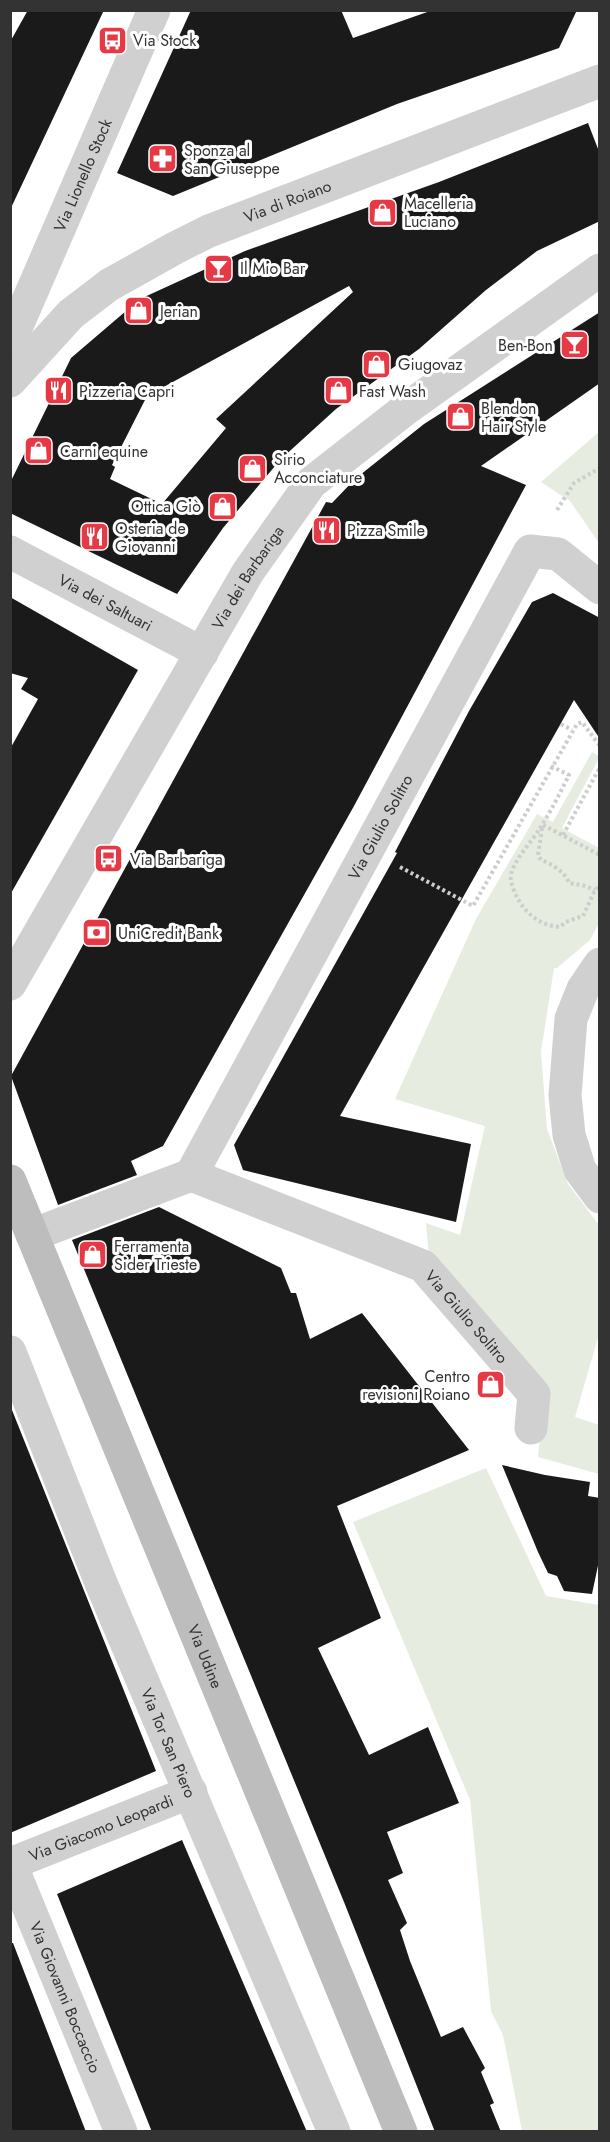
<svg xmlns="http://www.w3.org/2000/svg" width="610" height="2142" viewBox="0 0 610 2142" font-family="Jost,sans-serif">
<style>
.green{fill:#e6ecdf}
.building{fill:#1a1a1a;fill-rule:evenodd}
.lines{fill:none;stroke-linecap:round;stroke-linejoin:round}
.path{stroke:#cdcdcd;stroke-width:4;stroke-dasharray:3 3;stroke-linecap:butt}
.street{stroke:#d0d0d0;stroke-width:33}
.secondary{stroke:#bdbdbd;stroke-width:33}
.labels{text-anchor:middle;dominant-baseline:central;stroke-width:6;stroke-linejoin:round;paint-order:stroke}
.poi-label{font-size:16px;fill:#333;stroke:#fff;text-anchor:start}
.street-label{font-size:16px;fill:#333;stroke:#fff}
</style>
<rect width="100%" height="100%" fill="#fff"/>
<path class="green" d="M599 432V543L570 501 541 482Z
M592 752 599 756V758L562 828 599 848V923L590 940 557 968H554L541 1052 547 1129 568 1184 599 1225V1334L575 1417 599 1425 598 1438 600 1439 599 1474 538 1457 544 1392 429 1258 426 1223 460 1235 485 1126 395 1099 476 919 537 814 553 822Z
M486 1468 546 1596 599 1605V2131H522L503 2035 491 2011 470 1800 353 1522Z"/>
<path class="building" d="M28 10H104L10 210V42Z
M191 10H341L353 38 433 10H577L559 48 397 104 173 196 117 173Z
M588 123 600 154V221L537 251 486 290 419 349 336 409 281 459 223 528 177 594 10 513V483L71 358 140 299 245 251 439 182ZM349 286 353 292 216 419 226 428 162 504 110 479 115 467 112 465 147 396Z
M600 312V383L481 466 526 485 354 806 163 1146 131 1161 137 1175 58 1205 11 1076 326 502 332 503 355 479 424 424Z
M553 593 600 618V739L574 700 340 1116 471 1144 456 1222 243 1170 234 1145 397 853 395 852 469 711 532 602Z
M10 597 138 670 10 895V749L38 699 21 689 28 678 10 673Z
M159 1207 281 1268 291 1293H296L310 1339 362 1313 469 1450 337 1506 381 1618 318 1648 369 1755 428 1727 459 1803 387 1832 403 1873 388 1880 407 1923 400 1930 410 1961 441 2037 463 2027 485 2068 481 2072 494 2103 490 2105 501 2132H435L344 1902 72 1240Z
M10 1405 156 1771 10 1833Z
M502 1465 545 1475 590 1482 588 1496 600 1498V1556L592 1594 564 1591 557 1576 548 1573 538 1552Z
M182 1840 307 2132H152L57 1894Z
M10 1943H13L86 2132H10Z"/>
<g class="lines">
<path class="path" d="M557 510 574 483 600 468
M561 724 572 730
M551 766 569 775C560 793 551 811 540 828 532 842 514 859 511 875 510 880 512 884 513 888 521 910 537 925 560 927L566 922 583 916 595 890 600 886
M543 825 600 855
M542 828 538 855 541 860C552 864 565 872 569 883L582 885 595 890
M563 835 600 767
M400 867 473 906 577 724 582 722 600 746"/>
<g class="street">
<path id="s1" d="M10 342 154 10"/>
<path id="s2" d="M10 381 71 314 109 285 175 248 209 231 600 81"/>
<path id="s3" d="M10 552 202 653"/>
<path d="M600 964 583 989 571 1019 565 1095 569 1135 580 1170 600 1197"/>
<path id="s4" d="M10 984 248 572 311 483 407 408 600 270"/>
<path id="s5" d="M191 1175 423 1266 534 1394 531 1428"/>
<path id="s6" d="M32 1235 191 1175 530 551 558 554 600 588"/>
<path id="s7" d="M10 1352 101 1583 334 2132"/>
<path id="s8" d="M10 1862 121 2132"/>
<path id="s9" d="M10 1864 191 1792"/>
</g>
<path class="secondary" id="s10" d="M10 1181 401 2132"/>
</g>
<defs>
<symbol id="bus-square" viewBox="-11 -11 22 22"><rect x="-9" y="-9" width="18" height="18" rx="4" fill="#e63946" stroke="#fff"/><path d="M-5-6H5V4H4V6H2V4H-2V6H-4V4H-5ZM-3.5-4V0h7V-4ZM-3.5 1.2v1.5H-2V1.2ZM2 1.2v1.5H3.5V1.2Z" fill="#fff"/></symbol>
<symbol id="pharmacy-square" viewBox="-11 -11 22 22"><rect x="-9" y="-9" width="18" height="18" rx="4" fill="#e63946" stroke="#fff"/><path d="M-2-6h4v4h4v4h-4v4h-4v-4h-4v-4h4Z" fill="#fff"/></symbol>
<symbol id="shop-square" viewBox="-11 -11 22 22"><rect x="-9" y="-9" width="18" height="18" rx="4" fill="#e63946" stroke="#fff"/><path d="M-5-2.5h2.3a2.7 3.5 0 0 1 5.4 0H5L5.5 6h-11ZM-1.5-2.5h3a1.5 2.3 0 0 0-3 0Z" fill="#fff"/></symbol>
<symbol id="bar-square" viewBox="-11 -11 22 22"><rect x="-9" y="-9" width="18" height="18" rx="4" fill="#e63946" stroke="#fff"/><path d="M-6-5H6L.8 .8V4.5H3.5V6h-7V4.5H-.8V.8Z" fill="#fff"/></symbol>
<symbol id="restaurant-square" viewBox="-11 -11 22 22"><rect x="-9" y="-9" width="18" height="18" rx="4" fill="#e63946" stroke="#fff"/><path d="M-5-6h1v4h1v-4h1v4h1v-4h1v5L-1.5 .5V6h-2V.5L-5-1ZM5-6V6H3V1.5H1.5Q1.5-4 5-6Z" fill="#fff"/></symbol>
<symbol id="bank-square" viewBox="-11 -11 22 22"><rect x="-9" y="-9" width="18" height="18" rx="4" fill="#e63946" stroke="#fff"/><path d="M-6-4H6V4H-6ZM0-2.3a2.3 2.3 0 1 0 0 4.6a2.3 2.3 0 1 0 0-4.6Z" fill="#fff"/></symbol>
</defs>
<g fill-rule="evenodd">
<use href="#bus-square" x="96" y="24" width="33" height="33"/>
<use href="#pharmacy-square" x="146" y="142" width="33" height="33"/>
<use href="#shop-square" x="366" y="196" width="33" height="33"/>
<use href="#bar-square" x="202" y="252" width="33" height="33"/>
<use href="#shop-square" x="122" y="294" width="33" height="33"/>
<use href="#bar-square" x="558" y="328" width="33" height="33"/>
<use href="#shop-square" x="360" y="348" width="33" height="33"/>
<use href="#restaurant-square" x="42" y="374" width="33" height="33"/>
<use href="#shop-square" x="322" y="374" width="33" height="33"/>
<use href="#shop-square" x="444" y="400" width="33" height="33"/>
<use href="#shop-square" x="22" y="434" width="33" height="33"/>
<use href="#shop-square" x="236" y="452" width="33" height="33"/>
<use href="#shop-square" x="206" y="490" width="33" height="33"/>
<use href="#restaurant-square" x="310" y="514" width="33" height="33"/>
<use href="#restaurant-square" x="78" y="520" width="33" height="33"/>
<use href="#bus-square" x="92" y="842" width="33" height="33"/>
<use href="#bank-square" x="80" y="916" width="33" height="33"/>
<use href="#shop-square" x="76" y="1238" width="33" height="33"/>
<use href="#shop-square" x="474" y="1368" width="33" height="33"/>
</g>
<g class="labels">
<g class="poi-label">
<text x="133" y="40">Via Stock</text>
<text x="184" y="150">Sponza al<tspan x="184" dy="18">San Giuseppe</tspan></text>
<text x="404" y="203">Macelleria<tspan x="404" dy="18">Luciano</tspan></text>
<text x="240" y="268">Il Mio Bar</text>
<text x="160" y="311">Jerian</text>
<text x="553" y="345" text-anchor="end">Ben-Bon</text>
<text x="398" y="364">Giugovaz</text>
<text x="79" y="391">Pizzeria Capri</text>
<text x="359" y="391">Fast Wash</text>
<text x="481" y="408">Blendon<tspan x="481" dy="18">Hair Style</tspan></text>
<text x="60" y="451">Carni equine</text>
<text x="274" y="459">Sirio<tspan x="274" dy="18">Acconciature</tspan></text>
<text x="201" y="506" text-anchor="end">Ottica Giò</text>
<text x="115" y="528">Osteria de<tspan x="115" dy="18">Giovanni</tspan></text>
<text x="347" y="530">Pizza Smile</text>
<text x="130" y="859">Via Barbariga</text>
<text x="118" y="933">UniCredit Bank</text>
<text x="114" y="1246">Ferramenta<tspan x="114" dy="18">Sider Trieste</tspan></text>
<text x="470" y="1376" text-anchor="end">Centro<tspan x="470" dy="18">revisioni Roiano</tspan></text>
</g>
<g class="street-label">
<text stroke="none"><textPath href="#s1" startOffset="182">Via Lionello Stock</textPath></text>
<text stroke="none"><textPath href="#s2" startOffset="336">Via di Roiano</textPath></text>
<text stroke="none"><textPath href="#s4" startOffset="471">Via dei Barbariga</textPath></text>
<text stroke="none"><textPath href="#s3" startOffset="108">Via dei Saltuari</textPath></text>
<text stroke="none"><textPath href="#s6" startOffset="566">Via Giulio Solitro</textPath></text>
<text stroke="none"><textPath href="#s5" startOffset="316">Via Giulio Solitro</textPath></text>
<text stroke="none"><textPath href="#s10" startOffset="514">Via Udine</textPath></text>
<text stroke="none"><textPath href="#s7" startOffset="422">Via Tor San Piero</textPath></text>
<text stroke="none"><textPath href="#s9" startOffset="98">Via Giacomo Leopardi</textPath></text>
<text stroke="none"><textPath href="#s8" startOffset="146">Via Giovanni Boccaccio</textPath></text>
</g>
</g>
<rect width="610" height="2142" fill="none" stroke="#333333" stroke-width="24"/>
</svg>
